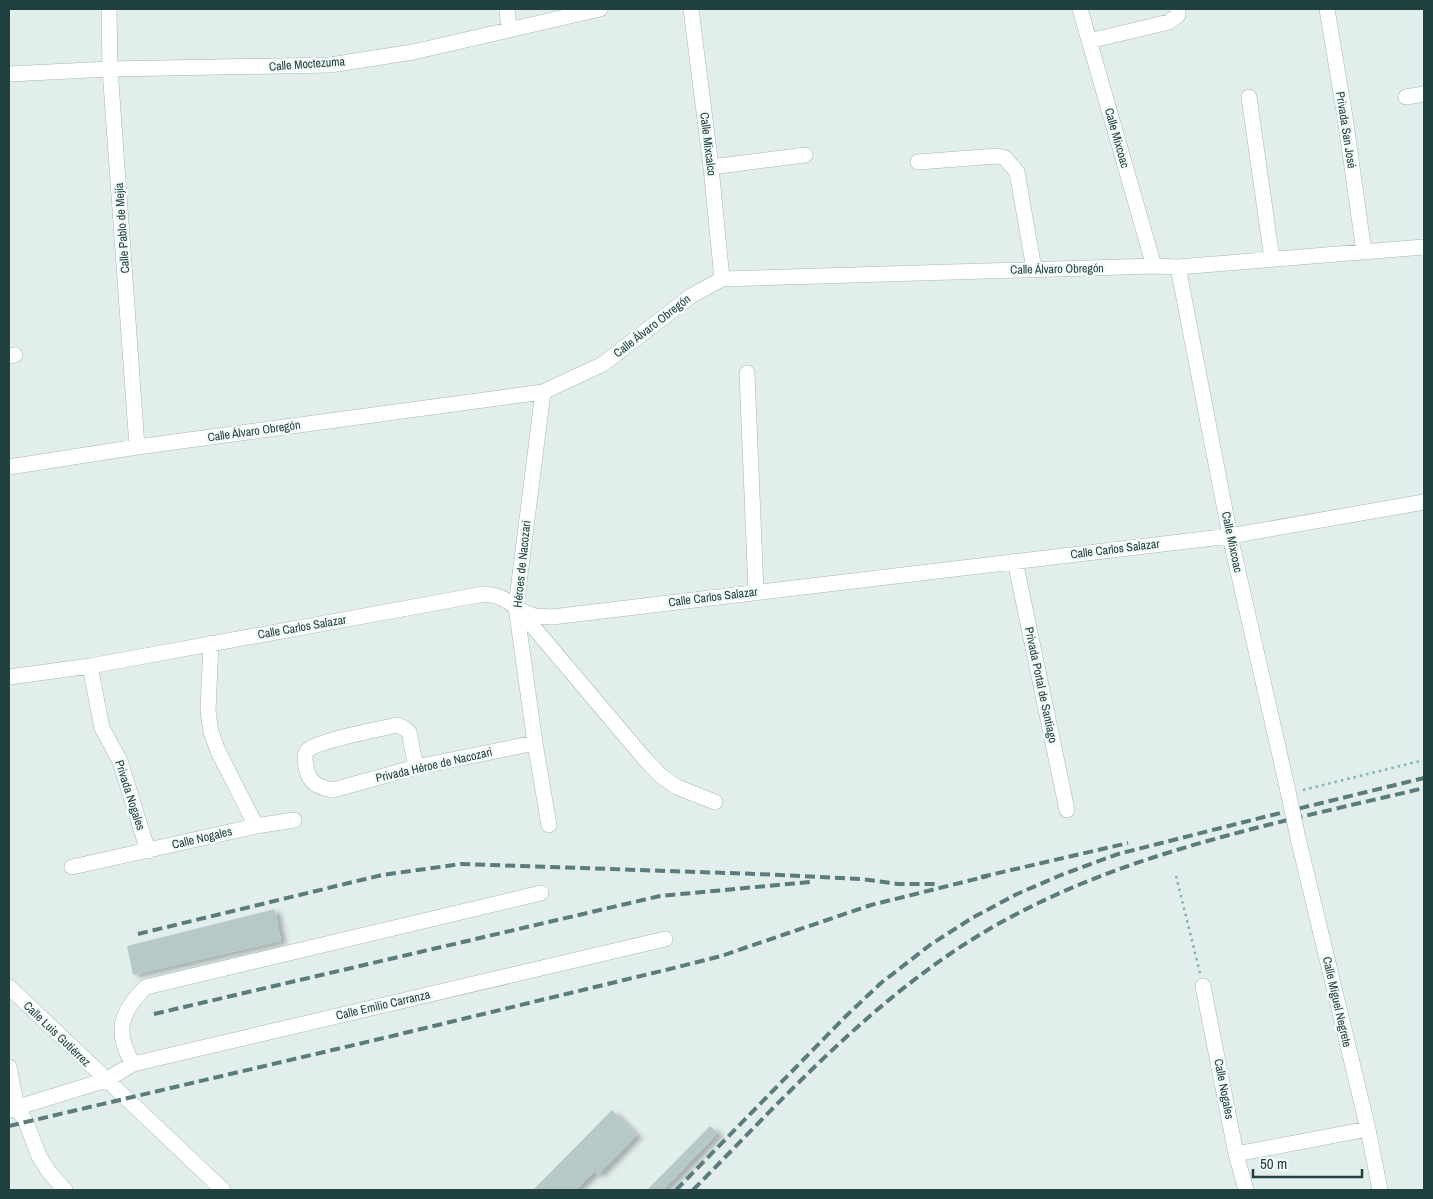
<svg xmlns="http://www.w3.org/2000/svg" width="1433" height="1199" viewBox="0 0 1433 1199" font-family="'Archivo Narrow',sans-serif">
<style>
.building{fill:#b7c9c6;filter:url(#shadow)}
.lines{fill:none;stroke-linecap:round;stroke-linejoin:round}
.minor-casing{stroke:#a4b6b5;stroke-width:16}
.path{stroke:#80b4b1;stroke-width:2.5;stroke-dasharray:2.5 4;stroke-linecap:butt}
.minor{stroke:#fff;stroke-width:15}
.rail{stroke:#5b7c7c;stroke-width:4;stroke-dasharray:10 5;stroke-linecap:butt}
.minor-bridge-casing{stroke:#a4b6b5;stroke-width:16;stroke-linecap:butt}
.minor-bridge{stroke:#fff;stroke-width:15}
.labels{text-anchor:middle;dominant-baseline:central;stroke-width:5;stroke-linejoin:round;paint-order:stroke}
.street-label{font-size:12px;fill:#214040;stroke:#f3faf8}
</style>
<defs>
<filter id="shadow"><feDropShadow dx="5.5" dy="3" stdDeviation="2.5" flood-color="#0004"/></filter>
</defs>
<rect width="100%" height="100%" fill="#e2eeec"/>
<path class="building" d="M275 909 281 941 133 975 127 946Z
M612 1110 637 1135 598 1175 595 1171 576 1190H533Z
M710 1126 718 1133 663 1190H647Z"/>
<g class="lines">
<defs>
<path id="minor" d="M109 9 110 69 137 447
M507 9 509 29
M691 9 711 167 722 279
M1080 9 1154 266
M1327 9 1345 117 1364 252
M1089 41 1169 22 1178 15V9
M9 74 110 69 330 65 413 52 600 9
M1249 97 1272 259
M1406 97 1424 94
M918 162 997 156 1005 158 1017 172 1034 269
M711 167 805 155
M1178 267 1230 536 1288 791
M9 356 15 355
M747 373 756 591
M543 392 516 607 535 743 549 825
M9 467 137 447 543 392 603 364 691 296 722 279 1154 266 1178 267 1424 247
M1015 561 1067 810
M519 610 644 758 661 776 677 787 715 802
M211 643 208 711 211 732 218 751 256 826
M90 666 102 728 120 761 148 851
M9 677 90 666 484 594C508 595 512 609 532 615 538 617 546 616 552 617L1230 536 1424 502
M416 767 409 732 404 728 397 725C381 729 315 741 307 751 303 757 306 767 308 774 312 785 322 788 333 790L416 767 535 743
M1298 838 1368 1129 1380 1190
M72 867 256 826 294 820
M1203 986 1236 1154 1246 1190
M9 987 223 1190
M133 1064C114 1032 120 1012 146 987L541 893
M9 1067 17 1108 26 1122 39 1156 49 1172 65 1190
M9 1110 106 1080 133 1064 665 939
M1236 1154 1368 1129"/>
</defs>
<use href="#minor" class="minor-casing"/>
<path class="path" d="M1303 790 1424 760
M1176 876 1200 973"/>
<use href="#minor" class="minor"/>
<path class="rail" d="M981 877 1128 843
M138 934 382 875 461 864 757 874 862 879 898 884H937
M154 1014 660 896 810 882
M9 1126 388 1037 678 967 721 956 871 905 988 876
M676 1190 846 1016 881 983 930 945 972 918 1017 894 1061 875 1118 854 1264 817 1424 778
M693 1190C783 1099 870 1001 981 934 1115 853 1274 824 1424 788"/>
<defs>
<path id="minor-bridge" d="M1288 791 1298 838"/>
</defs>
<use href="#minor-bridge" class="minor-bridge-casing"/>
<use href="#minor-bridge" class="minor-bridge"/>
</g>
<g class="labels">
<g class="street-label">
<text transform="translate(307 64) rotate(-4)">Calle Moctezuma</text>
<text transform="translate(1346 130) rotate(81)">Privada San José</text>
<text transform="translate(1117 138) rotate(74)">Calle Mixcoac</text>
<text transform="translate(708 144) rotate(83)">Calle Mixcalco</text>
<text transform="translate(122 228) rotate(-94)">Calle Pablo de Mejía</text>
<text transform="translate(1057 269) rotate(-1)">Calle Álvaro Obregón</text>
<text transform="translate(652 326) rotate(-38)">Calle Álvaro Obregón</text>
<text transform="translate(254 431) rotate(-8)">Calle Álvaro Obregón</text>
<text transform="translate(1232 542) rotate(78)">Calle Mixcoac</text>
<text transform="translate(1115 549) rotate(-7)">Calle Carlos Salazar</text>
<text transform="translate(522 564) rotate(-84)">Héroes de Nacozari</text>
<text transform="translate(713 597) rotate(-7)">Calle Carlos Salazar</text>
<text transform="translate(302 627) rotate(-10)">Calle Carlos Salazar</text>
<text transform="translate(1041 685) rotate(78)">Privada Portal de Santiago</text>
<text transform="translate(434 765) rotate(-13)">Privada Héroe de Nacozari</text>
<text transform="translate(130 795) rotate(72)">Privada Nogales</text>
<text transform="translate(202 838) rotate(-13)">Calle Nogales</text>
<text transform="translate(1337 1002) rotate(77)">Calle Miguel Negrete</text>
<text transform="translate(383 1005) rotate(-13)">Calle Emilio Carranza</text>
<text transform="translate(57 1034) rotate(44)">Calle Luis Gutiérrez</text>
<text transform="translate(1224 1089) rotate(79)">Calle Nogales</text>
</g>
</g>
<rect width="1433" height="1199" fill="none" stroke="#214040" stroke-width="20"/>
<path d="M1253 1169v8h109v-8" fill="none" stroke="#214040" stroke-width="2.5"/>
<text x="1260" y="1169" font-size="15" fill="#214040" stroke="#f3faf8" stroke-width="4" paint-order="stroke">50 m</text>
</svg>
